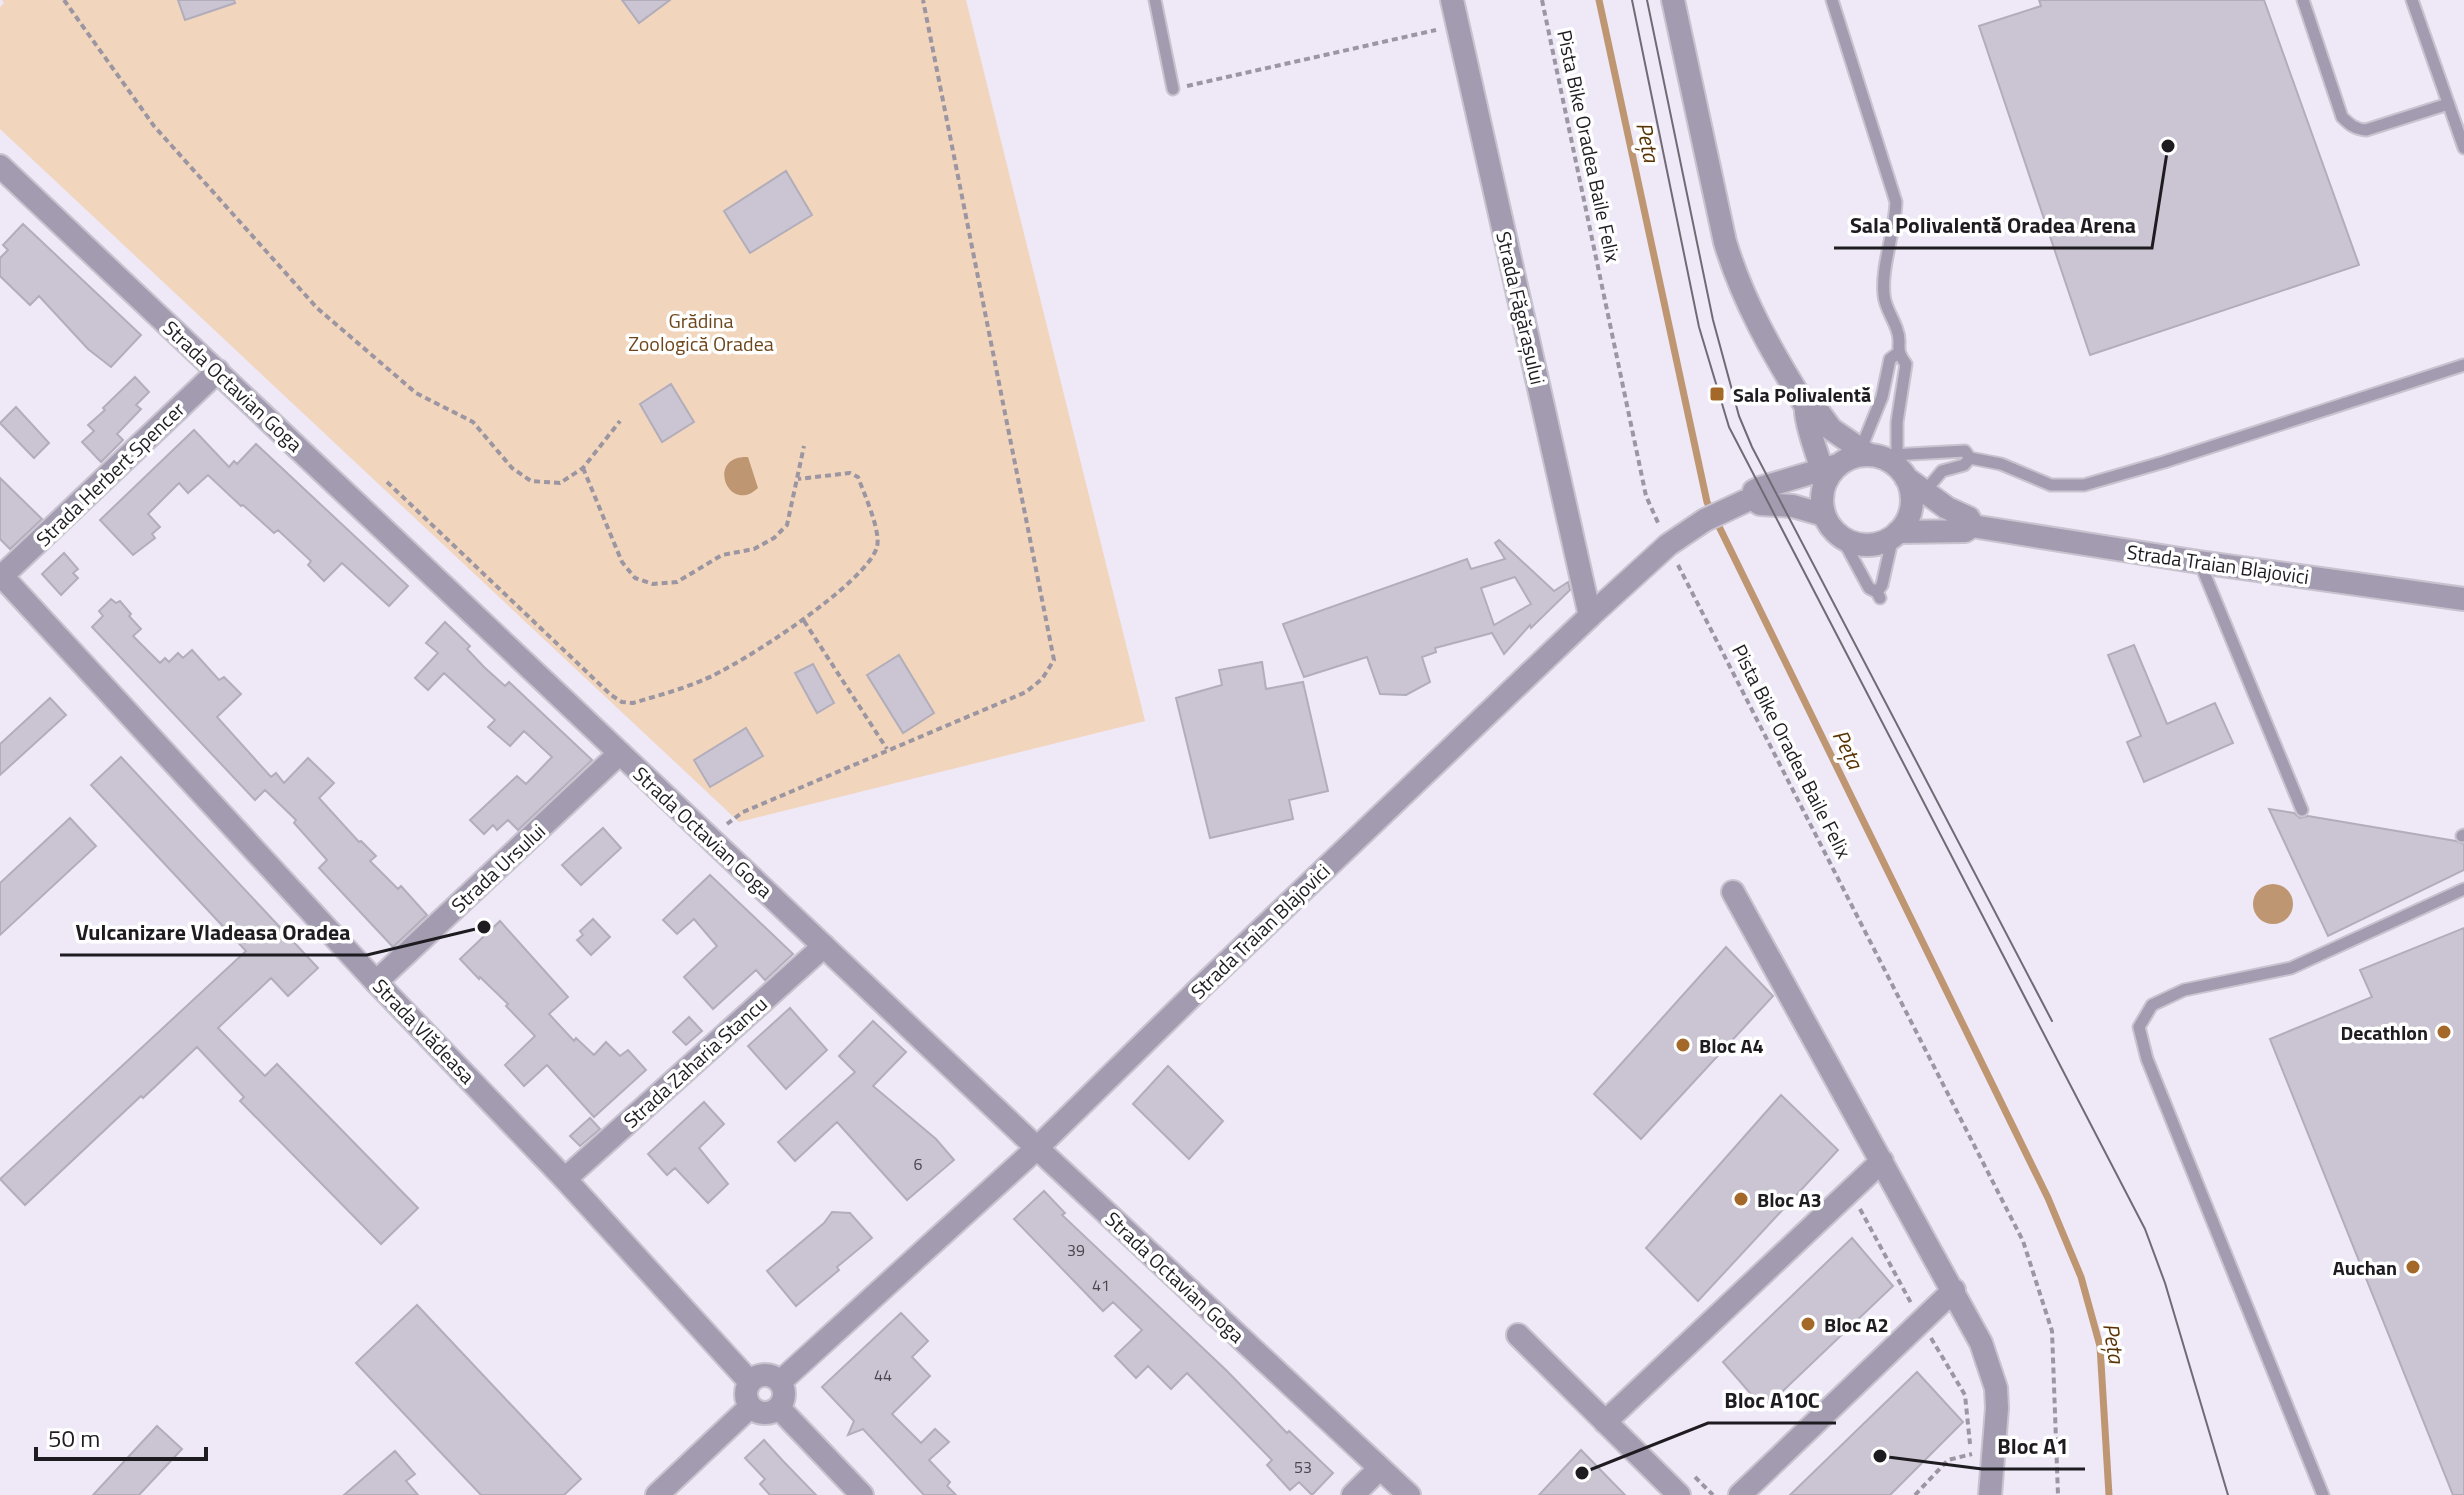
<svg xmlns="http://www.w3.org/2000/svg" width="2464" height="1495" viewBox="0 0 2464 1495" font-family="'Titillium Web',sans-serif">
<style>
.green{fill:#f1d5bc}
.water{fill:#be9672}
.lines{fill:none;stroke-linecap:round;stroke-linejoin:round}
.stream{stroke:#be9672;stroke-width:7}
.building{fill:#cbc5d3;stroke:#b2adbb;stroke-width:2;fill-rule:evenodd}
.service-casing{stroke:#c9c3d0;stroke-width:15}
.minor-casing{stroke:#c9c3d0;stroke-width:26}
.tertiary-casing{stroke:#c9c3d0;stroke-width:26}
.path{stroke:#9b96a1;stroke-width:4;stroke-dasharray:6 4;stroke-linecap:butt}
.service{stroke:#a39bb0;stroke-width:11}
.minor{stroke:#a39bb0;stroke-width:22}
.tertiary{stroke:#a39bb0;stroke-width:22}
.tram{stroke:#6f6b74;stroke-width:2}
.poi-dot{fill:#a46929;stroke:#fff;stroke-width:3}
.labels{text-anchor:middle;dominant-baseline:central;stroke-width:7;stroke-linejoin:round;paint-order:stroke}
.number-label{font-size:16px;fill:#49464e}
.street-label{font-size:20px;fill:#1e1c21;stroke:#fff}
.park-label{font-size:20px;fill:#6e461b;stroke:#fff}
.poi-label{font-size:20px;font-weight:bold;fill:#1e1c21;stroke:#fff;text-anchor:start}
.water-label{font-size:22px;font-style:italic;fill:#593303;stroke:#fff}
.leader{fill:none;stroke:#1e1c21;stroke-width:3}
.callout-dot{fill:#1e1c21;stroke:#fff;stroke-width:3}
.callout-label{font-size:22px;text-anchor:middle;font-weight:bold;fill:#1e1c21;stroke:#fff;stroke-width:7;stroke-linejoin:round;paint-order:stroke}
</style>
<rect width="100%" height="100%" fill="#eee8f7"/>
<path class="green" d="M2 0H966L1145 721 739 822 0 129V7L4 3Z"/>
<path class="water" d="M748 457 758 488C728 516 705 455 748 457Z
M2253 904a20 20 0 1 1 40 0a20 20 0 1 1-40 0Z"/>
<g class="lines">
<path class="stream" d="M1599 0 1707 502 2048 1198 2081 1277 2100 1346 2109 1495"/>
</g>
<path class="building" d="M178 0H234L235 3 185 20Z
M622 0H670L639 23Z
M2039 0H2264L2359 265 2090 355 1979 26 2041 6Z
M786 171 812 215 750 253 724 211Z
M23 224 141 335 111 367 88 349 39 296 30 305 0 276V258L8 250 3 245Z
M135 377 149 392 136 405 141 409 117 434 123 440 101 462 82 442 94 431 88 425 105 410 103 408Z
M671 384 694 422 662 442 640 404Z
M16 407 49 443 34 458 0 423Z
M194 430 229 467 234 461 237 464 256 444 408 586 389 606 342 563 324 581 308 565 311 561 278 530 274 533 243 505 241 506 208 475 188 493 179 483 148 514 160 527 152 534 155 538 133 555 100 520Z
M0 478 42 519 10 549 0 539Z
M1499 540 1554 591 1568 582 1570 590 1531 628 1530 625 1504 654 1492 633 1435 648 1436 652 1422 657 1430 682 1406 695 1380 694 1367 657 1304 677 1283 624 1467 559 1471 569 1505 559 1495 543ZM1515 577 1531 604 1494 625 1481 588Z
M64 553 78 569 73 573 78 578 61 595 42 574Z
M111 599 116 603 120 601 131 614 129 616 141 629 133 636 160 663 165 658 169 662 178 653 183 658 192 650 219 680 224 677 241 694 217 717 271 777 276 773 284 783 308 758 334 783 319 798 359 842 361 841 376 856 370 861 398 889 401 886 427 915 393 947 319 868 327 860 294 823 296 820 265 790 255 800 92 627 103 616 99 611Z
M445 622 470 646 467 649 484 667 505 686 509 682 592 760 518 830 508 820 497 830 493 825 484 834 470 820 517 776 526 784 552 757 524 731 510 746 488 727 495 720 444 673 428 690 415 678 438 653 426 643Z
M2134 645 2167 724 2215 703 2233 743 2144 782 2127 742 2141 736 2108 655Z
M899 655 934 713 903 733 867 675Z
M1262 662 1266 689 1303 682 1328 791 1289 800 1293 819 1210 838 1176 698 1222 685 1219 670Z
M813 664 834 703 817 713 795 673Z
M50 698 66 715 0 775V744Z
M746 728 763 756 710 787 694 760Z
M121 757 318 968 288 996 271 978 218 1028 265 1076 277 1064 418 1208 381 1244 240 1101 244 1097 197 1047 143 1098 141 1096 25 1205 0 1179 246 951 91 785Z
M2269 809 2294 813 2300 818 2308 816 2456 841 2464 844V870L2328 936Z
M70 818 96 846 0 935V883Z
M603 828 621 848 581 885 562 865Z
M710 875 793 954 765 980 756 970 713 1009 684 977 717 946 694 919 677 934 663 920Z
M593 919 610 937 591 955 577 940 583 935 580 931Z
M500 921 568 997 549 1014 574 1041 576 1038 594 1055 606 1042 620 1056 628 1050 646 1070 594 1117 547 1065 524 1086 505 1065 535 1036 506 1006 508 1004 480 977 479 979 460 959Z
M2464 928V1495H2453L2270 1039 2372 997 2360 970Z
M1726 947 1773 996 1641 1139 1594 1094Z
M790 1008 827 1050 786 1089 748 1046Z
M689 1017 702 1031 686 1045 673 1032Z
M873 1021 906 1052 873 1086 936 1139 954 1160 907 1200 837 1122 795 1161 778 1142 855 1072 839 1056Z
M1168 1066 1223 1121 1189 1159 1133 1104Z
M1781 1095 1838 1150 1698 1301 1646 1248Z
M704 1102 724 1124 699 1148 728 1184 708 1203 675 1168 667 1175 648 1154Z
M590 1118 600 1129 580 1146 570 1136Z
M1044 1191 1065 1213 1062 1215 1227 1371 1287 1433 1289 1431 1333 1473 1312 1495 1299 1482 1290 1490 1267 1465 1272 1460 1187 1373 1171 1389 1148 1366 1136 1378 1115 1356 1142 1330 1113 1302 1103 1311 1014 1219Z
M832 1212 850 1213 872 1238 837 1267 839 1270 796 1306 767 1271 824 1223Z
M1852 1238 1893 1286 1764 1409 1723 1362Z
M417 1305 581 1479 564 1495H481L356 1363Z
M901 1313 928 1341 912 1357 930 1376 892 1414 921 1443 935 1429 949 1442 929 1460 950 1482 947 1486 956 1495H924L863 1429 848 1435 854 1421 822 1387Z
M1917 1372 1963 1422 1890 1495H1790Z
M157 1426 182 1449 139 1495H93Z
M764 1440 783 1461 816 1495H770L760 1484 765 1479 745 1458Z
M1581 1450 1625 1495H1539Z
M395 1451 415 1474 406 1481 418 1495H344Z"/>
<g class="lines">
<defs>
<path id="service" d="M1155 0 1173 89
M1832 0 1896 202C1895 232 1881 266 1884 295 1885 308 1893 317 1897 330 1903 345 1893 347 1906 364L1897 422V468
M2303 0 2342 117C2350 125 2355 129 2366 130L2448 104
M2412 0 2464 148
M1860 451 1882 397 1890 359 1898 353
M1873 456 1965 451 1970 458 2001 464 2051 485H2084L2164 462 2464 365
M1911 508 1942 471 1964 465 1970 458
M1842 538 1869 588 1877 592 1880 598
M2200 563 2302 810
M1877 592 1882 585 1893 536
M2462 836 2464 835
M2323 1495 2147 1059 2139 1027 2152 1005 2184 990 2291 968 2464 889"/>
<path id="minor" d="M1452 0 1590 616
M1673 0 1725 242C1743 302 1773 354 1806 407 1804 421 1821 465 1826 481
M0 166 1037 1148 1409 1495
M1806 407H1815L1831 429 1869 455
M2 576 218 371
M1733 892 1981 1343 1996 1388 1997 1408 1990 1495
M376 982 620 753
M565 1179 824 946
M1518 1335 1679 1495
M1605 1422 1882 1161
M1353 1495 1380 1468
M1740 1495 1954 1290"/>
<path id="tertiary" d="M1822 500a45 45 0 1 1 90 0a45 45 0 1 1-90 0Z
M1906 478 1947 508 1969 518 1972 526
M1752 498 1760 504 1793 506 1824 515
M1898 532 1965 531 1972 526 2199 562 2464 599
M0 574 376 982 565 1179 750 1382
M746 1394a19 19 0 1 1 38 0a19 19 0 1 1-38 0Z
M780 1382 1037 1148 1196 992 1590 616 1668 545 1705 520 1752 498 1754 491 1760 488 1838 465
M779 1408 862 1495
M657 1495 750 1407"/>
</defs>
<use href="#service" class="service-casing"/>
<use href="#minor" class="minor-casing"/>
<use href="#tertiary" class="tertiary-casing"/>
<path class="path" d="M64 0 154 126 317 308 416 393 473 422 512 468 531 481 560 483 583 468 620 421
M1542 0 1646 496 1659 525
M1187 86 1436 30
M583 468 622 562 635 578 653 584 677 582 722 555 754 549 774 538 787 525 804 446
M387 482 611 695 622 702 633 703C656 696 680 690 703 680 739 666 867 583 877 547 881 530 864 494 858 477L850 473 798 479
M1678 565 2023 1241 2052 1331 2058 1495
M804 621 887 749
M727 824 743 812 1026 692 1042 679 1054 660 923 0
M1860 1209 1911 1303
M1931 1338 1965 1395 1970 1444
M1695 1477 1713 1495
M1915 1495 1948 1460 1972 1454"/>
<use href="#service" class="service"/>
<use href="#minor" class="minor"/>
<use href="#tertiary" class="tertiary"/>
<path class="tram" d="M1632 0 1699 327 1729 427 2145 1229 2165 1283 2228 1495
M1647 0 1713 320 1739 416 1752 447 2052 1021"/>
</g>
<g class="poi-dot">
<rect x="1709" y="386" width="16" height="16" rx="4"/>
<circle cx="2444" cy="1032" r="8"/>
<circle cx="1683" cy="1045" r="8"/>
<circle cx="1741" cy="1199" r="8"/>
<circle cx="2413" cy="1267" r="8"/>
<circle cx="1808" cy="1324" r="8"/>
</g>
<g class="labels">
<g class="number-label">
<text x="918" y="1164">6</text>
<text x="1076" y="1250">39</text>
<text x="1101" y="1285">41</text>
<text x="883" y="1375">44</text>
<text x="1303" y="1467">53</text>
</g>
<g class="street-label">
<text transform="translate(1589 146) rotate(78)">Pista Bike Oradea Baile Felix</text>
<text transform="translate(1521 308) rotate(77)">Strada Făgărașului</text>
<text transform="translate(233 386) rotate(43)">Strada Octavian Goga</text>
<text transform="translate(110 474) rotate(-44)">Strada Herbert Spencer</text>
<text transform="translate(2218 564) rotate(8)">Strada Traian Blajovici</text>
<text transform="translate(1792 751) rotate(63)">Pista Bike Oradea Baile Felix</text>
<text transform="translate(703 832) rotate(43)">Strada Octavian Goga</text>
<text transform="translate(498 868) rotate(-43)">Strada Ursului</text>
<text transform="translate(1260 931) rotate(-44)">Strada Traian Blajovici</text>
<text transform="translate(424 1031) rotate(46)">Strada Vlădeasa</text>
<text transform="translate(695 1062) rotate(-42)">Strada Zaharia Stancu</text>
<text transform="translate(1175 1277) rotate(43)">Strada Octavian Goga</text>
</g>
<g class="park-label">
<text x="701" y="320">Grădina<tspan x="701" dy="23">Zoologică Oradea</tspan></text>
</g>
<g class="poi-label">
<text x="1733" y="394">Sala Polivalentă</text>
<text x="2428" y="1032" text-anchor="end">Decathlon</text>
<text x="1699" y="1045">Bloc A4</text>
<text x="1757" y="1199">Bloc A3</text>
<text x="2397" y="1267" text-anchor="end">Auchan</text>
<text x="1824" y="1324">Bloc A2</text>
</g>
<g class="water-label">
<text transform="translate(1648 142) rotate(78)">Peța</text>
<text transform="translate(1848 749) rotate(64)">Peța</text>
<text transform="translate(2114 1343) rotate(81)">Peța</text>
</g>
</g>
<path class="leader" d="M2168 146L2152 248H1834M484 927L367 955H60M1582 1473L1708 1423H1836M1880 1456L1982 1469H2085"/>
<g class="callout-dot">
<circle cx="2168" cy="146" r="8"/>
<circle cx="484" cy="927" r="8"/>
<circle cx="1582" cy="1473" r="8"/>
<circle cx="1880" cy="1456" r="8"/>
</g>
<g class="callout-label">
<text x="1993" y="233">Sala Polivalentă Oradea Arena</text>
<text x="213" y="940">Vulcanizare Vladeasa Oradea</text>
<text x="1772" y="1408">Bloc A10C</text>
<text x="2033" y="1454">Bloc A1</text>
</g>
<path d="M36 1447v12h170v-12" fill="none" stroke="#1e1c21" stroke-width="4"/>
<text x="48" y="1447" font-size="24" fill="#1e1c21" stroke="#ffffff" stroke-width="6" paint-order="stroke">50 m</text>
</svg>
